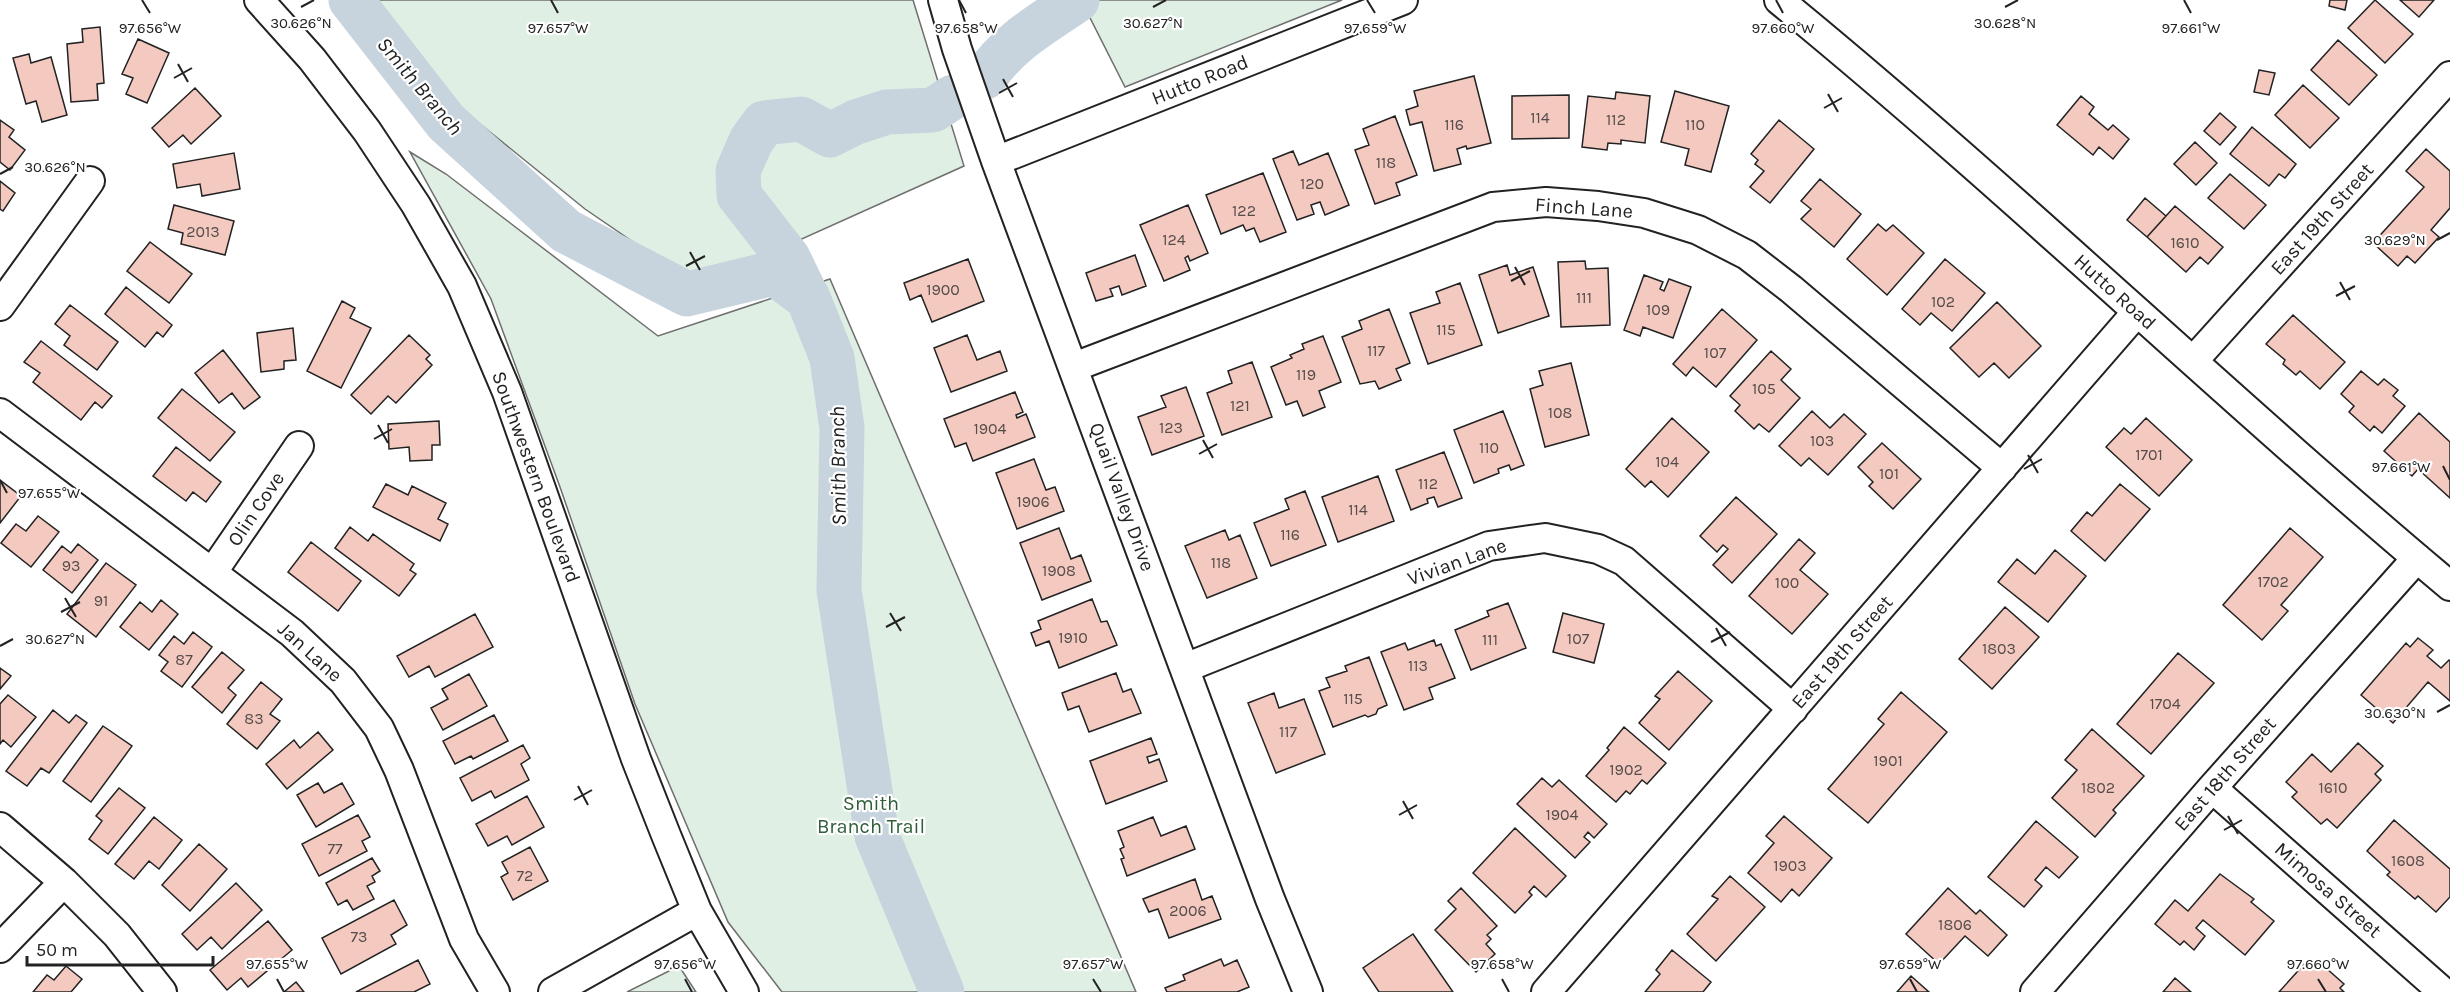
<svg xmlns="http://www.w3.org/2000/svg" width="2450" height="992" viewBox="0 0 2450 992" font-family="Karla,sans-serif">
<style>
.green{fill:#e0efe3;stroke:#6f6f6f;stroke-width:1.5}
.lines{fill:none;stroke-linecap:round;stroke-linejoin:round}
.river{stroke:#c7d3dd;stroke-width:45}
.building{fill:#f3c9c0;stroke:#222;stroke-width:1.5}
.minor-casing{stroke:#222;stroke-width:32}
.minor{stroke:#fff;stroke-width:28}
.ticks{fill:none;stroke:#222;stroke-width:2}
.labels{text-anchor:middle;dominant-baseline:central;stroke-width:4.5;stroke-linejoin:round;paint-order:stroke}
.number-label{font-size:16px;fill:#564c4a}
.street-label{font-size:20px;fill:#222;stroke:#fff}
.park-label{font-size:20px;fill:#2f5e38;stroke:#fff}
.water-label{font-size:21px;font-style:italic;fill:#222;stroke:#fff}
.ticks-label{font-size:15px;text-anchor:middle;fill:#222;stroke:#fff;stroke-width:4.5;stroke-linejoin:round;paint-order:stroke}
</style>
<rect width="100%" height="100%" fill="#fff"/>
<path class="green" d="M331 0H913L964 166 706 282 664 263 585 209 401 60Z
M1081 0H1342L1125 87Z
M410 152 446 174 658 336 830 279 1136 992H782L728 922 635 704 560 487 491 299Z
M679 966 696 992H627Z"/>
<g class="lines">
<path class="river" d="M351 0 446 122 566 231 687 294 774 273 808 298 832 358 842 428 839 590 877 836 942 992
M985 77C1010 41 1041 25 1077 0
M805 293 788 258 739 195 738 171 751 141 764 123 801 119 830 135 856 122 887 112 933 110 953 97"/>
</g>
<path class="building" d="M2330 0H2347L2345 10 2329 6Z
M2375 0 2413 34 2385 63 2348 28Z
M2400 0H2434L2419 17Z
M100 27 104 83 97 84 98 100 71 102 67 44 83 42 82 29Z
M138 39 169 53 147 103 126 94 133 78 122 74Z
M2338 40 2377 75 2349 105 2311 70Z
M29 54 31 63 51 57 67 115 42 122 36 101 26 104 13 58Z
M2259 70 2275 73 2269 95 2254 92Z
M1474 76 1491 143 1467 149 1466 146 1457 149 1461 164 1434 171 1422 122 1410 125 1406 110 1418 106 1414 91Z
M2303 85 2339 118 2310 148 2275 115Z
M195 88 221 116 191 144 183 135 169 147 152 128Z
M1675 91 1729 106 1711 172 1685 165 1689 149 1661 142Z
M1616 92 1650 96 1645 143 1621 140V144L1608 143 1607 150 1582 147 1588 96 1615 99Z
M1569 95V138L1512 139V96Z
M2081 96 2094 107 2089 114 2108 130 2113 125 2129 139 2113 159 2099 147 2093 155 2057 125Z
M2220 113 2236 127 2220 145 2204 131Z
M1395 116 1417 175 1396 183 1400 195 1375 204 1355 150 1369 145 1363 129Z
M0 120 14 130 9 137 25 150 10 170 0 162Z
M1779 120 1814 149 1770 203 1750 187 1764 171 1755 164 1758 160 1751 154Z
M2252 127 2296 164 2285 178 2279 174 2269 186 2230 154Z
M2195 142 2217 163 2196 185 2174 164Z
M2426 149 2450 171V208L2431 230 2439 237 2415 263 2407 256 2398 266 2373 243 2424 187 2406 171Z
M1293 151 1299 165 1328 153 1349 205 1325 215 1320 202 1311 205 1314 214 1297 220 1273 159Z
M234 153 240 189 202 196 200 184 177 188 173 164Z
M1263 173 1286 232 1260 242 1254 228 1246 231 1243 225 1221 234 1206 195Z
M2230 174 2266 205 2244 229 2208 198Z
M1820 179 1861 214 1834 247 1801 219 1811 209 1801 201Z
M0 181 15 193 3 211 0 209Z
M2145 198 2166 216 2147 237 2127 220Z
M174 205 234 221 225 255 181 244 183 233 168 229Z
M1188 205 1208 253 1190 261 1188 256 1185 258 1190 270 1164 281 1140 225Z
M2175 206 2223 247 2208 264 2200 257 2186 272 2147 237Z
M1878 224 1886 231 1893 225 1924 253 1887 295 1847 259Z
M150 242 192 274 169 303 127 271Z
M1135 255 1146 286 1122 295 1119 286 1110 289 1113 296 1096 301 1086 273Z
M968 259 984 301 932 322 921 295 910 300 904 283Z
M1945 259 1985 293 1952 331 1931 313 1920 325 1902 309Z
M1585 261 1586 269 1608 268 1610 325 1561 327 1558 262Z
M1507 265 1510 275 1533 267 1549 316 1498 333 1479 275Z
M1644 275 1663 282 1660 289 1664 291 1669 279 1691 287 1673 338 1643 327 1640 336 1624 330Z
M1460 283 1482 345 1428 364 1410 313 1440 303 1436 292Z
M126 287 172 325 163 337 157 332 145 347 105 314Z
M342 301 355 308 350 318 371 328 341 388 307 371Z
M1997 302 2041 346 2009 378 1994 363 1979 377 1950 348Z
M70 305 118 342 97 370 64 345 70 336 55 324Z
M1389 309 1410 363 1396 369 1401 380 1379 389 1375 381 1360 384 1342 337 1362 329 1359 321Z
M1722 309 1757 340 1716 387 1693 367 1686 376 1673 364Z
M2293 315 2345 362 2320 389 2300 371 2296 375 2283 364 2285 360 2266 344Z
M293 328 296 360 284 361V369L261 372 257 333Z
M409 335 430 355 426 359 432 365 396 403 388 396 371 414 351 395Z
M967 335 977 360 1000 351 1007 371 951 392 934 348Z
M1323 336 1341 382 1319 391 1325 407 1303 416 1297 401 1286 405 1271 367 1292 358 1290 355 1304 349 1302 344Z
M41 341 112 396 102 408 95 402 81 420 33 382 40 373 24 362Z
M223 350 260 397 244 409 232 393 219 403 195 373Z
M1771 351 1791 369 1781 380 1800 398 1769 432 1759 424 1754 429 1735 411 1740 405 1730 396Z
M1252 362 1272 417 1222 435 1207 393 1232 383 1228 371Z
M1571 363 1589 435 1545 447 1530 389 1543 385 1539 371Z
M2361 371 2378 385 2384 379 2398 390 2393 396 2405 406 2382 433 2374 426 2370 431 2349 412 2354 406 2341 394Z
M1186 387 1204 436 1152 455 1138 417 1166 407 1161 396Z
M182 389 235 432 210 461 158 418Z
M1015 392 1023 412 1016 415 1017 418 1026 414 1035 437 973 461 966 443 955 447 944 419Z
M1503 411 1524 465 1511 470 1509 465 1498 469 1499 473 1474 483 1454 430Z
M1812 411 1830 428 1844 414 1866 434 1828 475 1809 458 1801 466 1779 446Z
M2419 413 2450 442V498L2418 469 2412 476 2384 451Z
M1672 418 1709 452 1668 497 1651 481 1645 487 1626 469Z
M2146 418 2192 460 2159 496 2106 447 2124 428 2131 434Z
M439 421 440 445H432V460L410 461 409 447 389 449 388 424Z
M1882 443 1921 479 1893 509 1869 486 1873 482 1858 467Z
M176 447 221 482 206 502 193 492 186 501 153 476Z
M1444 452 1462 498 1438 507 1434 497 1427 499 1428 503 1411 510 1396 470Z
M1034 459 1046 490 1055 487 1064 511 1017 529 996 473Z
M1378 476 1394 521 1338 542 1322 497Z
M0 480 21 496 0 523Z
M386 484 408 495 412 486 446 503 438 519 448 524 440 541 373 507Z
M2120 484 2150 509 2105 561 2071 531 2087 512 2092 516Z
M1305 491 1326 545 1271 566 1254 523 1289 509 1285 499Z
M1736 497 1777 534 1732 583 1713 565 1728 549 1723 545 1717 552 1700 536Z
M38 516 59 532 31 567 1 543 16 524 26 531Z
M350 527 368 541 373 534 414 564 410 570 416 574 399 596 335 548Z
M1059 528 1071 559 1081 555 1091 581 1042 600 1020 543Z
M2290 528 2323 557 2281 605 2288 611 2262 640 2223 605Z
M1225 530 1229 540 1240 535 1257 578 1207 598 1185 546Z
M1799 539 1815 553 1800 570 1828 594 1792 634 1749 596Z
M311 542 361 581 338 611 288 572Z
M78 544 98 560 72 593 43 570 62 546 71 553Z
M2055 550 2086 576 2048 622 1998 582 2017 559 2035 574Z
M106 563 136 585 96 637 67 614Z
M1092 599 1101 622 1107 621 1117 645 1059 668 1049 641 1036 646 1031 633 1041 629 1038 621Z
M161 600 178 614 149 650 120 627 140 602 152 612Z
M1508 603 1526 648 1471 670 1455 630 1489 616 1487 611Z
M2005 607 2039 637 1992 689 1959 659Z
M1563 613 1604 624 1594 663 1553 652Z
M475 614 493 647 435 677 429 666 409 677 397 656Z
M193 632 212 647 182 687 161 671 168 662 159 655 174 636 184 644Z
M2418 638 2433 650 2427 656 2441 668 2449 660 2450 661V701L2428 682 2393 723 2361 695 2406 643 2410 647Z
M1434 640 1436 646 1441 644 1455 678 1429 688 1433 699 1404 710 1381 652 1405 643 1408 650Z
M222 652 244 670 228 688 236 695 222 713 192 687Z
M2178 653 2214 683 2151 754 2117 724Z
M1369 657 1387 705 1378 709 1376 714 1368 717 1365 715 1333 727 1319 691 1330 687 1326 678 1347 671 1345 666Z
M0 668 11 676 0 689Z
M1678 671 1712 701 1669 750 1639 723 1660 699 1655 696Z
M1116 673 1123 692 1131 689 1141 713 1089 732 1079 706 1068 710 1062 693Z
M469 674 487 706 443 730 431 708 448 699 442 689Z
M261 682 282 699 270 714 280 721 257 749 227 724Z
M1901 692 1947 732 1868 823 1828 789 1884 724 1878 719Z
M1274 693 1279 708 1304 699 1325 754 1276 773 1248 703Z
M8 695 36 717 11 747 3 740 0 744V704Z
M53 710 69 723 76 715 87 723 49 773 41 768 27 786 6 771Z
M494 715 508 741 473 759 471 756 455 764 443 741Z
M103 726 132 746 91 802 63 781Z
M1624 727 1666 763 1647 784 1642 780 1630 794 1626 791 1616 802 1586 776 1609 750 1607 748Z
M2092 729 2144 776 2113 810 2116 813 2095 837 2052 798 2077 770 2065 760Z
M318 732 333 750 287 789 266 764 294 740 300 748Z
M1151 738 1157 754 1147 757 1149 763 1159 759 1167 781 1106 804 1090 761Z
M2358 743 2383 766 2375 774 2381 780 2337 828 2327 819 2321 824 2292 797 2297 792 2286 782 2312 754 2331 772Z
M523 745 530 758 521 764 529 780 495 798 491 791 472 801 460 778Z
M1542 778 1552 787 1559 780 1607 824 1594 838 1588 832 1584 837 1590 842 1575 858 1517 804Z
M318 783 324 793 342 783 354 804 316 827 297 795Z
M119 788 145 808 108 854 89 839 102 821 96 816Z
M527 796 544 827 512 845 507 836 488 846 476 824Z
M358 815 370 837 362 841 367 851 319 876 302 844Z
M1784 816 1832 858 1799 896 1792 889 1781 902 1748 873 1774 843 1766 836Z
M154 817 182 840 159 869 149 861 134 879 115 864Z
M1153 817 1161 836 1186 826 1195 849 1127 876 1121 859 1124 858 1120 849 1124 847 1118 831Z
M2394 820 2450 869V897L2436 912 2418 896 2415 899 2387 875 2390 872 2367 851Z
M2036 821 2078 857 2059 878 2046 867 2035 880 2042 886 2024 907 1988 877Z
M1515 828 1566 876 1546 897 1534 886 1529 892 1532 895 1515 913 1473 873Z
M199 844 227 869 190 911 162 885Z
M530 847 548 881 513 900 501 877 508 873 502 862Z
M372 858 380 871 372 876 375 882 367 886 374 899 353 910 347 900 338 905 326 883Z
M2220 874 2254 899 2251 902 2274 921 2245 955 2203 920 2196 928 2205 936 2194 950 2184 941 2180 945 2155 924 2175 900 2188 911Z
M1730 876 1765 907 1716 961 1687 934 1718 899 1712 896Z
M1195 879 1202 900 1212 896 1221 919 1169 938 1158 909 1149 912 1143 899Z
M236 883 262 910 222 949 211 937 197 950 182 934Z
M1461 888 1497 926 1487 935 1491 939 1486 944 1495 954 1476 972 1435 930 1456 909 1448 901Z
M1948 888 1976 914 1980 910 2007 935 1988 956 1965 936 1939 964 1906 934Z
M394 900 407 925 391 935 396 944 341 974 322 938Z
M268 921 292 950 248 987 241 978 227 990 210 970Z
M1413 934 1453 992H1379L1363 968Z
M1672 950 1711 982 1703 992H1645L1660 974 1656 970Z
M1221 959 1224 966 1237 960 1249 987 1237 992H1167L1165 988 1185 980 1183 975Z
M418 960 430 984 414 992H356Z
M2317 960 2344 984 2340 988 2344 992H2279L2306 962 2311 967Z
M66 966 82 979 71 992H33L47 975 54 980Z
M1911 976 1929 992H1897Z
M2175 978 2191 992H2163Z
M296 982 304 992H284Z"/>
<g class="lines">
<defs>
<path id="minor" d="M259 0 312 59 367 131 416 205 462 286 507 392 636 759 666 835 697 911 744 992
M943 0 957 49 996 161 1270 899 1308 992
M1779 0C2009 188 2222 395 2450 586
M996 161 1403 0
M0 306 90 181
M2193 361 2450 76
M1074 367 1493 207 1546 202 1598 206 1644 213 1698 230 1747 255 1791 289 2002 468
M0 413 292 633 343 681 379 728 399 770 464 939 495 992
M212 573 299 446
M1185 668 1489 546 1545 538 1598 549 1624 561 1793 709
M2212 788 2443 992
M0 827 64 882 117 935 162 992
M0 948 64 882
M553 992 697 911
M1546 992 2137 312
M2035 992 2212 788 2417 558"/>
</defs>
<use href="#minor" class="minor-casing"/>
<use href="#minor" class="minor"/>
</g>
<path class="ticks" d="M142 0 150 13M551 0 558 13M959 0 966 13M1367 0 1375 13M1776 0 1783 13M2184 0 2191 13M301 7 314 0M1153 7 1166 0M2005 7 2018 0M178 64 188 82M174 78 192 68M1003 79 1013 97M999 93 1017 83M1828 94 1838 112M1824 108 1842 98M0 174 13 167M2437 240 2450 233M690 252 700 270M686 266 705 256M1515 267 1525 285M1511 281 1530 271M2340 282 2350 300M2336 296 2355 286M378 425 388 443M374 439 392 429M1203 440 1213 458M1199 454 1217 444M2028 455 2038 473M2443 466 2450 480M2024 469 2042 459M0 480 7 493M65 598 76 617M61 612 80 602M890 613 901 631M886 627 905 617M1716 628 1726 646M1711 642 1730 632M0 646 13 639M2437 712 2450 705M578 786 588 805M574 800 592 790M1403 801 1413 819M1399 815 1417 805M2228 816 2238 834M2224 830 2242 820M277 979 284 992M685 979 692 992M1093 979 1101 992M1502 979 1509 992M1910 979 1917 992M2318 979 2326 992"/>
<g class="labels">
<g class="number-label">
<text x="1540" y="117">114</text>
<text x="1616" y="119">112</text>
<text x="1454" y="124">116</text>
<text x="1695" y="124">110</text>
<text x="1386" y="162">118</text>
<text x="1312" y="183">120</text>
<text x="1244" y="210">122</text>
<text x="203" y="231">2013</text>
<text x="1174" y="239">124</text>
<text x="2185" y="242">1610</text>
<text x="943" y="289">1900</text>
<text x="1584" y="297">111</text>
<text x="1943" y="301">102</text>
<text x="1658" y="309">109</text>
<text x="1446" y="329">115</text>
<text x="1376" y="350">117</text>
<text x="1715" y="352">107</text>
<text x="1306" y="374">119</text>
<text x="1764" y="388">105</text>
<text x="1240" y="405">121</text>
<text x="1560" y="412">108</text>
<text x="1171" y="427">123</text>
<text x="990" y="428">1904</text>
<text x="1822" y="440">103</text>
<text x="1489" y="447">110</text>
<text x="2149" y="454">1701</text>
<text x="1667" y="461">104</text>
<text x="1889" y="473">101</text>
<text x="1428" y="483">112</text>
<text x="1033" y="501">1906</text>
<text x="1358" y="509">114</text>
<text x="1290" y="534">116</text>
<text x="1221" y="562">118</text>
<text x="71" y="565">93</text>
<text x="1059" y="570">1908</text>
<text x="2273" y="581">1702</text>
<text x="1787" y="582">100</text>
<text x="101" y="600">91</text>
<text x="1073" y="637">1910</text>
<text x="1578" y="638">107</text>
<text x="1490" y="639">111</text>
<text x="1999" y="648">1803</text>
<text x="184" y="659">87</text>
<text x="1418" y="665">113</text>
<text x="1353" y="698">115</text>
<text x="2165" y="703">1704</text>
<text x="254" y="718">83</text>
<text x="1288" y="731">117</text>
<text x="1888" y="760">1901</text>
<text x="1626" y="769">1902</text>
<text x="2098" y="787">1802</text>
<text x="2333" y="787">1610</text>
<text x="1562" y="814">1904</text>
<text x="335" y="848">77</text>
<text x="2408" y="860">1608</text>
<text x="1790" y="865">1903</text>
<text x="525" y="875">72</text>
<text x="1188" y="910">2006</text>
<text x="1955" y="924">1806</text>
<text x="359" y="936">73</text>
</g>
<g class="street-label">
<text transform="translate(1200 80) rotate(-22)">Hutto Road</text>
<text transform="translate(1584 208) rotate(4)">Finch Lane</text>
<text transform="translate(2322 219) rotate(-48)">East 19th Street</text>
<text transform="translate(2115 292) rotate(42)">Hutto Road</text>
<text transform="translate(536 477) rotate(70)">Southwestern Boulevard</text>
<text transform="translate(1122 497) rotate(70)">Quail Valley Drive</text>
<text transform="translate(256 509) rotate(-56)">Olin Cove</text>
<text transform="translate(1457 562) rotate(-20)">Vivian Lane</text>
<text transform="translate(310 652) rotate(42)">Jan Lane</text>
<text transform="translate(1842 652) rotate(-49)">East 19th Street</text>
<text transform="translate(2225 774) rotate(-49)">East 18th Street</text>
<text transform="translate(2328 890) rotate(41)">Mimosa Street</text>
</g>
<g class="park-label">
<text x="871" y="803">Smith<tspan x="871" dy="23">Branch Trail</tspan></text>
</g>
<g class="water-label">
<text transform="translate(420 86) rotate(50)">Smith Branch</text>
<text transform="translate(838 466) rotate(-91)">Smith Branch</text>
</g>
</g>
<g class="ticks-label">
<text x="301" y="28">30.626°N</text>
<text x="1153" y="28">30.627°N</text>
<text x="2005" y="28">30.628°N</text>
<text x="150" y="33">97.656°W</text>
<text x="558" y="33">97.657°W</text>
<text x="966" y="33">97.658°W</text>
<text x="1375" y="33">97.659°W</text>
<text x="1783" y="33">97.660°W</text>
<text x="2191" y="33">97.661°W</text>
<text x="55" y="172">30.626°N</text>
<text x="2395" y="245">30.629°N</text>
<text x="2401" y="472">97.661°W</text>
<text x="49" y="498">97.655°W</text>
<text x="55" y="644">30.627°N</text>
<text x="2395" y="718">30.630°N</text>
<text x="277" y="969">97.655°W</text>
<text x="685" y="969">97.656°W</text>
<text x="1093" y="969">97.657°W</text>
<text x="1502" y="969">97.658°W</text>
<text x="1910" y="969">97.659°W</text>
<text x="2318" y="969">97.660°W</text>
</g>
<path d="M27 956v9h186v-9" fill="none" stroke="#222222" stroke-width="3"/>
<text x="36" y="956" font-size="18" fill="#222222" stroke="#ffffff" stroke-width="4.5" paint-order="stroke">50 m</text>
</svg>
